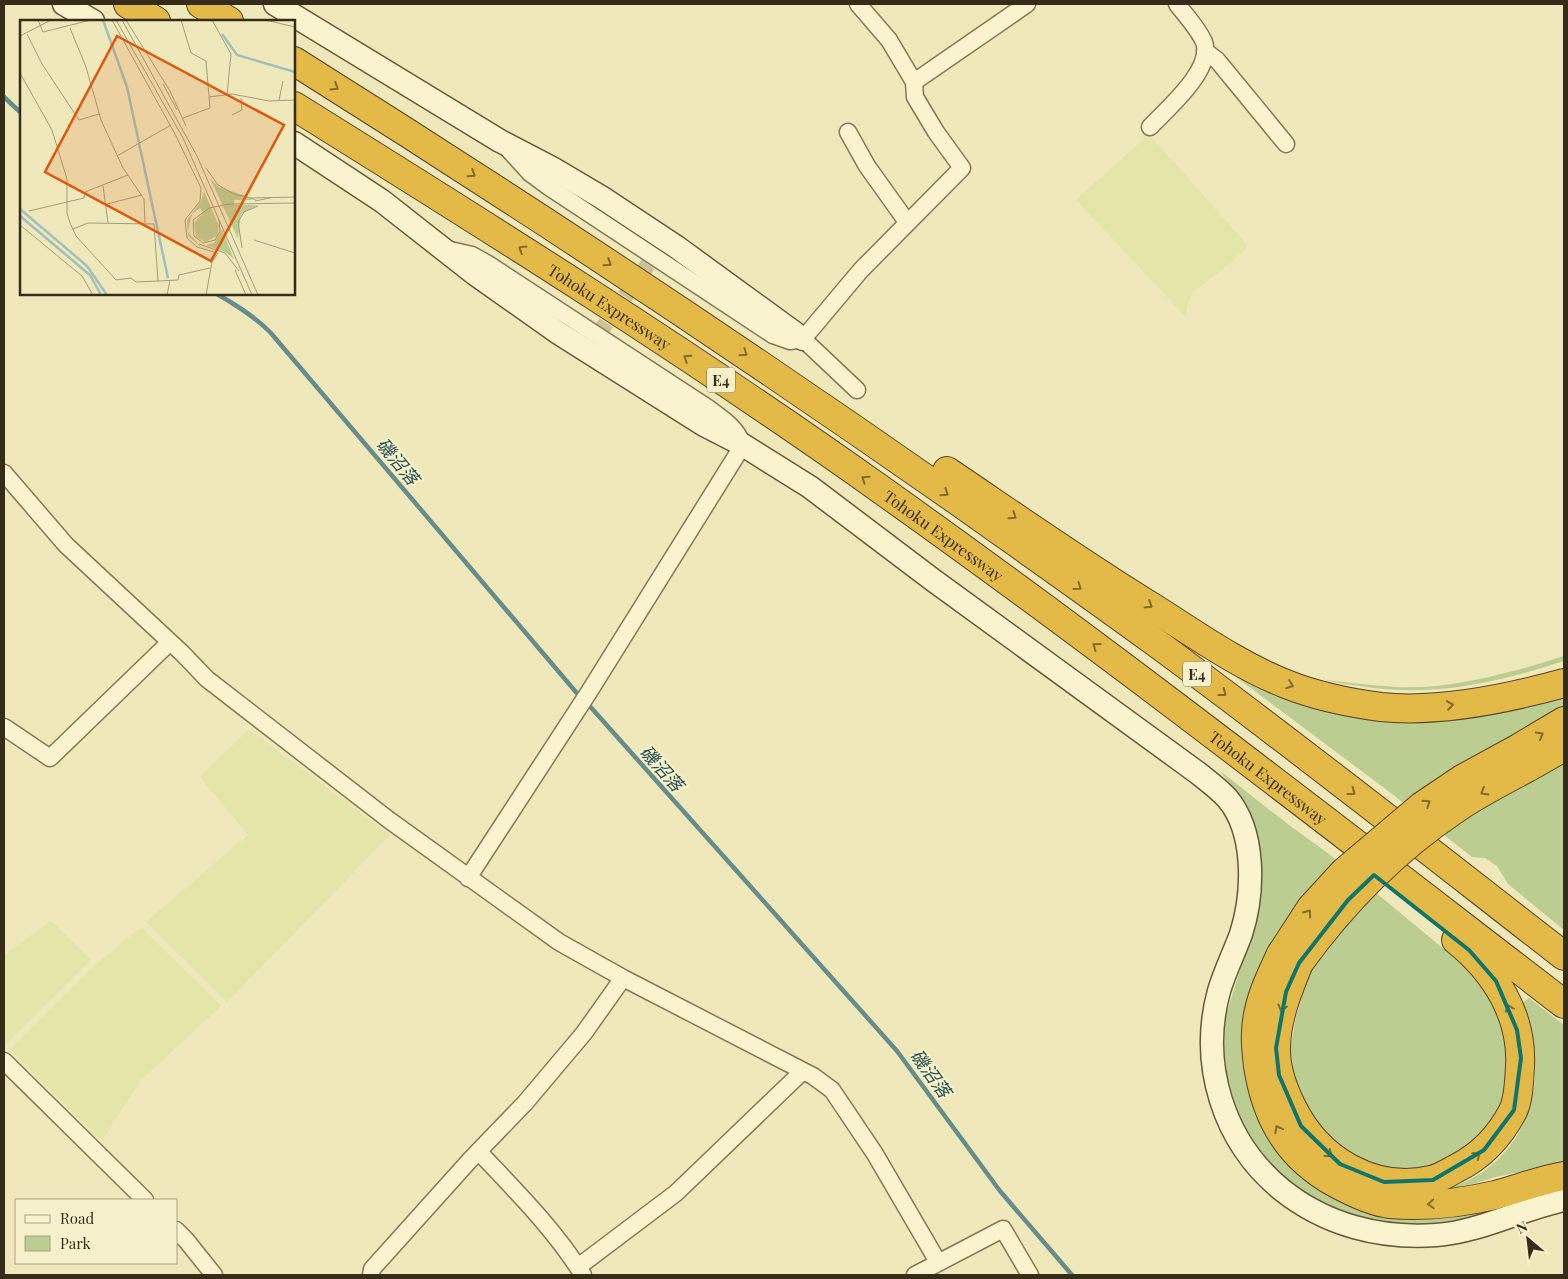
<svg xmlns="http://www.w3.org/2000/svg" width="1568" height="1279" viewBox="0 0 1568 1279" font-family="'Playfair Display','Noto Sans JP',serif">
<style>
.farmland{fill:#e4e5a9}
.green{fill:#bbcd90}
.lines{fill:none;stroke-linecap:round;stroke-linejoin:round}
.stream{stroke:#678d8a;stroke-width:4.5}
.street-tunnel{stroke:#cac29b;stroke-width:16;stroke-dasharray:16 8;stroke-linecap:butt}
.street-casing{stroke:#867855;stroke-width:19}
.secondary-casing{stroke:#685838;stroke-width:25}
.highway-casing{stroke:#53442a;stroke-width:30}
.street{stroke:#faf4ce;stroke-width:16}
.secondary{stroke:#faf4ce;stroke-width:22}
.highway{stroke:#e3b947;stroke-width:28}
.highway-bridge-casing{stroke:#53442a;stroke-width:30;stroke-linecap:butt}
.highway-bridge{stroke:#e3b947;stroke-width:28}
.oneway{stroke:#836b2e}
.marked{fill:none;stroke:#0f766e;stroke-width:4;stroke-linejoin:round}
.labels{text-anchor:middle;dominant-baseline:central;stroke-width:4;stroke-linejoin:round;paint-order:stroke}
.shield{fill:#f6f1cb;stroke:#6f674f;stroke-width:1}
.shield-label{font-size:15px;font-weight:bold;fill:#352c1a}
.street-label{font-size:16px;fill:#352c1a;stroke:#f6f1cb}
.water-label{font-size:18px;font-style:italic;fill:#295155;stroke:#f6f1cb}
.inset-river{fill:none;stroke:#a0c0bc;stroke-width:2.5}
.inset-road{fill:none;stroke:#a59d7b;stroke-width:1}
.view{fill:#df570d;fill-opacity:0.15;stroke:#df570d;stroke-width:2.5}
.inset-edge{fill:none;stroke:#352c1a;stroke-width:2.5}
</style>
<rect width="100%" height="100%" fill="#efe8bb"/>
<path class="farmland" d="M1149 134 1248 246 1232 262 1193 292 1188 302 1186 317 1076 200Z
M249 729 390 835 227 1002 146 922 248 835 200 777Z
M51 921 91 960 4 1046V955Z
M141 927 221 1006 139 1082 102 1141 10 1050 93 967Z"/>
<path class="green" d="M1564 656V661C1496 683 1432 698 1360 686 1349 685 1337 683 1326 680 1363 684 1400 690 1437 686 1480 681 1524 669 1564 656Z
M1235 671 1337 710 1564 691V930L1508 884 1497 866 1485 858 1472 857 1387 790 1232 674Z
M1219 770 1289 825 1329 854 1462 964 1486 991 1501 1019 1509 1050 1506 1098 1492 1127 1469 1152 1410 1173 1367 1165 1347 1153 1312 1123 1290 1069 1293 1066 1290 1051 1296 1017 1309 973 1318 959 1278 933 1260 969 1245 1009 1242 1046 1244 1073 1249 1094 1257 1114 1309 1180 1536 1200C1507 1208 1478 1218 1449 1224 1434 1227 1415 1227 1399 1226 1387 1226 1362 1222 1351 1219 1340 1215 1330 1208 1321 1202 1313 1198 1304 1195 1297 1189 1243 1149 1216 1078 1227 1012L1256 919 1261 880 1260 848 1250 816 1239 795Z
M1529 998 1564 1025V1162L1496 1177 1460 1188 1429 1194C1440 1190 1452 1188 1462 1183 1508 1164 1537 1116 1535 1067 1534 1045 1527 1024 1521 1004Z"/>
<g class="lines">
<path class="stream" d="M4 97 21 113
M217 294C236 305 254 316 270 332L581 698
M587 703 897 1051 1000 1191 1072 1275"/>
<path class="street-tunnel" d="M597 336 654 256"/>
<defs>
<path id="street" d="M1205 51 1217 60 1286 144
M914 82 1027 4
M1150 127C1167 109 1214 69 1204 42 1198 28 1186 16 1177 4
M848 132 867 166 907 222
M509 150 530 173 549 187 773 335 790 341 803 339 861 270 962 168 936 132 915 97 914 82 889 40 858 4
M446 249 472 255 488 264 708 408C723 419 736 427 743 445L589 692 468 878
M803 339 857 390
M4 473 66 545 182 653 207 679 389 820 559 942 623 978 813 1076 832 1090 875 1154 938 1262
M4 727 50 758 170 642
M4 1061 145 1200
M479 1152C516 1191 554 1229 583 1275
M176 1230 186 1240 214 1275
M578 1267 676 1193 803 1071
M371 1275 372 1269 470 1160 525 1103 584 1033 623 978
M915 1275 1003 1229 1030 1275"/>
<path id="secondary" d="M64 4 93 21
M275 4 500 141 552 168 601 197 678 248 803 339
M294 143 382 201 475 274 560 334 704 425 743 445 810 487 933 580 1198 773C1208 781 1219 789 1227 798 1256 832 1254 893 1241 934 1234 953 1225 971 1219 991 1199 1064 1223 1142 1282 1190 1326 1225 1380 1239 1436 1235 1480 1232 1521 1209 1564 1200"/>
<g id="highway">
<path d="M128 4 156 21"/>
<path d="M201 4 229 21"/>
<path d="M294 61C517 201 736 346 952 497 1020 545 1088 593 1155 642 1294 744 1429 851 1564 956"/>
<path id="s1" d="M294 106C493 230 692 355 883 491 1115 656 1339 831 1564 1004"/>
<path d="M947 471C1015 517 1082 564 1152 607 1195 634 1238 665 1286 684 1316 696 1350 703 1381 707 1438 713 1510 698 1564 683"/>
<path d="M1517 749 1564 721"/>
<path d="M1527 768 1564 747"/>
<path d="M1281 954C1269 979 1257 1004 1256 1032 1255 1044 1257 1056 1258 1066 1266 1119 1289 1158 1337 1184 1352 1192 1372 1202 1390 1204 1424 1207 1461 1203 1495 1195 1518 1189 1540 1180 1564 1176"/>
<path d="M1299 963C1288 990 1277 1017 1276 1046 1275 1067 1283 1089 1292 1107 1318 1160 1373 1193 1431 1180 1440 1178 1448 1173 1455 1169 1480 1157 1500 1136 1513 1111 1519 1098 1519 1081 1520 1067 1523 1016 1495 971 1456 940"/>
</g>
</defs>
<use href="#street" class="street-casing"/>
<use href="#secondary" class="secondary-casing"/>
<use href="#highway" class="highway-casing"/>
<use href="#street" class="street"/>
<use href="#secondary" class="secondary"/>
<use href="#highway" class="highway"/>
<defs>
<path id="highway-bridge" d="M1281 954 1311 908 1344 872 1422 806 1462 779 1517 749
M1299 963C1343 902 1394 850 1457 808 1479 793 1503 781 1527 768"/>
</defs>
<use href="#highway-bridge" class="highway-bridge-casing"/>
<use href="#highway-bridge" class="highway-bridge"/>
</g>
<defs><path id="oneway-chevron" d="M-2-3.5L2.5 0L-2 3.5" fill="none" stroke-width="1.6" stroke-linecap="round" stroke-linejoin="round" transform="scale(1.25)"/></defs>
<g class="oneway">
<use href="#oneway-chevron" transform="translate(335 87) rotate(32)"/>
<use href="#oneway-chevron" transform="translate(472 174) rotate(33)"/>
<use href="#oneway-chevron" transform="translate(522 249) rotate(-148)"/>
<use href="#oneway-chevron" transform="translate(608 263) rotate(33)"/>
<use href="#oneway-chevron" transform="translate(744 353) rotate(34)"/>
<use href="#oneway-chevron" transform="translate(687 358) rotate(-147)"/>
<use href="#oneway-chevron" transform="translate(865 479) rotate(-146)"/>
<use href="#oneway-chevron" transform="translate(945 493) rotate(35)"/>
<use href="#oneway-chevron" transform="translate(1013 516) rotate(34)"/>
<use href="#oneway-chevron" transform="translate(1078 587) rotate(36)"/>
<use href="#oneway-chevron" transform="translate(1149 605) rotate(32)"/>
<use href="#oneway-chevron" transform="translate(1096 646) rotate(-144)"/>
<use href="#oneway-chevron" transform="translate(1290 685) rotate(20)"/>
<use href="#oneway-chevron" transform="translate(1223 693) rotate(37)"/>
<use href="#oneway-chevron" transform="translate(1450 705) rotate(-8)"/>
<use href="#oneway-chevron" transform="translate(1540 735) rotate(-30)"/>
<use href="#oneway-chevron" transform="translate(1352 792) rotate(37)"/>
<use href="#oneway-chevron" transform="translate(1484 792) rotate(149)"/>
<use href="#oneway-chevron" transform="translate(1427 803) rotate(-35)"/>
<use href="#oneway-chevron" transform="translate(1308 913) rotate(-55)"/>
<use href="#oneway-chevron" transform="translate(1282 1008) rotate(105)"/>
<use href="#oneway-chevron" transform="translate(1509 1008) rotate(-111)"/>
<use href="#oneway-chevron" transform="translate(1278 1129) rotate(-118)"/>
<use href="#oneway-chevron" transform="translate(1329 1154) rotate(38)"/>
<use href="#oneway-chevron" transform="translate(1477 1155) rotate(-39)"/>
<use href="#oneway-chevron" transform="translate(1431 1204) rotate(177)"/>
</g>
<path class="marked" d="M1374 875 1469 950 1496 981 1517 1030 1521 1058 1514 1110 1484 1150 1433 1180 1384 1182 1340 1164 1301 1126 1279 1075 1276 1048 1286 992 1299 963 1348 900Z"/>
<g class="labels">
<g class="shield">
<rect x="707" y="367.5" width="28" height="25" rx="4"/>
<rect x="1183" y="661.5" width="28" height="25" rx="4"/>
</g>
<g class="shield-label">
<text x="721" y="380">E4</text>
<text x="1197" y="674">E4</text>
</g>
<g class="street-label">
<text stroke="none"><textPath href="#s1" startOffset="374">Tohoku Expressway</textPath></text>
<text stroke="none"><textPath href="#s1" startOffset="779">Tohoku Expressway</textPath></text>
<text stroke="none"><textPath href="#s1" startOffset="1184">Tohoku Expressway</textPath></text>
</g>
<g class="water-label">
<text transform="translate(398 461) rotate(50)">磯沼落</text>
<text transform="translate(662 768) rotate(48)">磯沼落</text>
<text transform="translate(931 1073) rotate(54)">磯沼落</text>
</g>
</g>
<g transform="translate(20 20)">
<rect width="275" height="275" fill="#efe8bb"/>
<path d="M190 158 199 167 238 180H214V185H238L221 194 218 219ZM184 171 199 206 197 216 185 222 176 217 174 203 183 193 180 188 172 194 168 212 182 228 168 216 167 200 181 181ZM202 209 214 239 205 232 186 225 194 223Z" fill="#bbcd90"/>
<path class="inset-river" d="M83 0 107 67 148 258M202 14 217 35 275 52M0 189 67 246 87 275M0 196 70 255 81 275"/>
<path class="inset-road" d="M18 0 23 12 71 0M92 0 155 114 181 168 180 181 165 200 167 218 177 227 194 232M96 0 163 118 232 275M102 0 177 136 238 275M106 0 150 71 166 106M161 0 171 33 186 41 190 88 163 98M192 0 211 34 207 75M245 0 275 7M50 8 66 47 81 100 103 148 124 179 125 203M7 14 22 44 59 100 79 94M0 16 31 0M0 53 32 110 47 159V193L50 203 56 216 96 260 111 258 116 262 138 261 134 204 68 203 53 209M143 64 157 90M189 77 212 74 249 81 275 80M259 80 263 61M212 95 222 90 221 78M97 136 151 105M186 148 198 165 214 174 231 178 275 177M83 166 88 203M235 181 250 178M87 184 122 175M9 191 64 178 65 172 108 155M199 200 200 211 195 220 183 223 174 216 173 200 189 188 210 184 275 183M0 205 62 256 73 275M234 220 275 233M179 224 205 233 219 251M222 228 218 202 224 192 238 186M215 250 226 275M138 261 158 260 159 255 190 248M147 275 150 260M186 275 192 242 198 233"/>
<path class="view" d="M97 16 264 105 191 241 25 152Z"/>
<rect width="275" height="275" class="inset-edge"/>
</g>
<rect width="1568" height="1279" fill="none" stroke="#352c1a" stroke-width="10"/>
<rect x="15" y="1199" width="162" height="65" fill="#f6f1cb" stroke="#a9a284"/>
<rect x="25" y="1215" width="25" height="8" fill="#faf4ce" stroke="#a9a284"/>
<text x="60" y="1224" font-size="15" fill="#352c1a">Road</text>
<rect x="25" y="1236" width="25" height="15" fill="#bbcd90" stroke="#a9a284"/>
<text x="60" y="1249" font-size="15" fill="#352c1a">Park</text>
<g transform="translate(1528 1239) rotate(332)" stroke="#f6f1cb" stroke-width="4" paint-order="stroke">
<path d="M0-4L9 19L0 12L-9 19Z" fill="#352c1a"/>
<text y="-8" font-size="14" font-weight="bold" text-anchor="middle" fill="#352c1a">N</text>
</g>
</svg>
